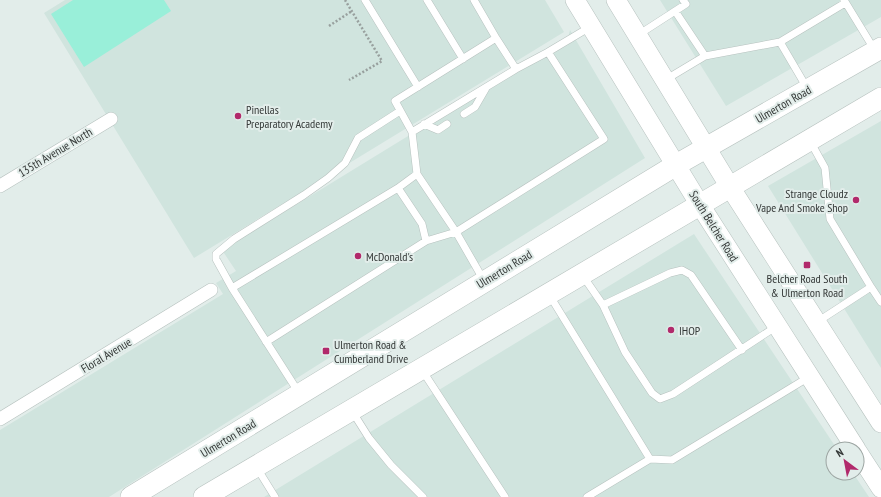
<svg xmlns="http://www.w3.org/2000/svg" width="881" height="497" viewBox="0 0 881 497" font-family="'PT Sans Narrow',sans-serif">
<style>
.built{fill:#d0e4de}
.green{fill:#99efd9}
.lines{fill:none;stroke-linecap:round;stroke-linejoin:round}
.service-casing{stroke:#b7c2bf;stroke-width:8}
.minor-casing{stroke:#b7c2bf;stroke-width:14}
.secondary-casing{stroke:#b7c2bf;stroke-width:20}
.primary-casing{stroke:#b7c2bf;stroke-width:22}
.path{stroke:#98a09e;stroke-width:2.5;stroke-dasharray:2 2;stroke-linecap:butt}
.service{stroke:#fff;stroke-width:7}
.minor{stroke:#fff;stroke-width:13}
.secondary{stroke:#fff;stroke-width:19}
.primary{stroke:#fff;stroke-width:21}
.poi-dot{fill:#b1296b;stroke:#e2edea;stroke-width:1.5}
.labels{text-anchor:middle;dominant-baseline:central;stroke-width:4;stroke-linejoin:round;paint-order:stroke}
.street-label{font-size:12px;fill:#343837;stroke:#e2edea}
.poi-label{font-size:12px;fill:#343837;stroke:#e2edea;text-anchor:start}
</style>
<rect width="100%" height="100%" fill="#e2edea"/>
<path class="built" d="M65 0H545L564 32 194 258 44 13Z
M660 0H881V17L726 106Z
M570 30 645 158 109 497H0V430L223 294 216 283 236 271 222 250 568 38Z
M881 121V368L768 186Z
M694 234 837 449H833V473H853L869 497H264Z"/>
<path class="green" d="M73 0H164L171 11 84 67 51 14Z"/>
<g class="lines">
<defs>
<path id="service" d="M365 0 418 87
M427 0 463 59
M474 0 496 38
M844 0 874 49
M638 35 686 4 683 0
M780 42 845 3
M705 56 780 42 807 88
M665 80 705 56 675 11
M464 114 475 107 486 88
M424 124 438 130 447 124
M412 132 516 69
M810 141 825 168 830 219 871 287
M398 188 417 174
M426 241 456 232 417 174 412 132 395 101 496 38 516 69 548 52
M583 276 603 305 625 352 652 393 660 399 673 394 777 326
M483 279 456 232 604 139 548 52 590 27
M232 288 216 259V254L234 239 304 195 328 178 345 163 358 138 400 111
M550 296 650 459
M603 305 670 273 682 270 691 275 742 350
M817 322 871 287 881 302
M266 342 426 241 422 224 398 188 232 288 299 393
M422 370 505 497
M352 411 369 438 391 465 423 497
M257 468 275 497
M587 497 650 459 672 460 809 377"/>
<path id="minor" d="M0 186 111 119
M0 419 211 290"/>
<path id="secondary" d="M575 0 700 205 856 449
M616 0 730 187 881 423
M857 451 881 488"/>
<path id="primary" d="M131 497 676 165 881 48
M204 497 881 98"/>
</defs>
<use href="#service" class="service-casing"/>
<use href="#minor" class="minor-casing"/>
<use href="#secondary" class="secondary-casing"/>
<use href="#primary" class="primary-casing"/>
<path class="path" d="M345 0 382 61 349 80
M329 26 352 11"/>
<use href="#service" class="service"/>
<use href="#minor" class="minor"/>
<use href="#secondary" class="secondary"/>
<use href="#primary" class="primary"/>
</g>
<g class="poi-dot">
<circle cx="238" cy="116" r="4"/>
<circle cx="856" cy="200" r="4"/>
<circle cx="358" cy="256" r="4"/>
<rect x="803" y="261" width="8" height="8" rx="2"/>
<circle cx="671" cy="330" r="4"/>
<rect x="322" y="347" width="8" height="8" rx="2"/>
</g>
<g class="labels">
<g class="street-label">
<text transform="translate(783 104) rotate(-30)">Ulmerton Road</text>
<text transform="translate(55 152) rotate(-31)">135th Avenue North</text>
<text transform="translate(714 226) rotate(58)">South Belcher Road</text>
<text transform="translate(504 269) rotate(-31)">Ulmerton Road</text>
<text transform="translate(106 355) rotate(-31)">Floral Avenue</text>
<text transform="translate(228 438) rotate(-31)">Ulmerton Road</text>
</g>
<g class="poi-label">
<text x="246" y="109">Pinellas<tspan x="246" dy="14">Preparatory Academy</tspan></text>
<text x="848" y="193" text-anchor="end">Strange Cloudz<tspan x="848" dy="14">Vape And Smoke Shop</tspan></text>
<text x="366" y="256">McDonald's</text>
<text x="807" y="278" text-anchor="middle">Belcher Road South<tspan x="807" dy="14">&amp; Ulmerton Road</tspan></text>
<text x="679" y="330">IHOP</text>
<text x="334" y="344">Ulmerton Road &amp;<tspan x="334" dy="14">Cumberland Drive</tspan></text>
</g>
</g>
<g transform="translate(845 461) rotate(328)"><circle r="19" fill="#e2edea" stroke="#9ca5a2"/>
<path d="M0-3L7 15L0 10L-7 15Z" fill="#b1296b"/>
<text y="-6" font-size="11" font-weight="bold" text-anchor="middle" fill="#343837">N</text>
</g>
</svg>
